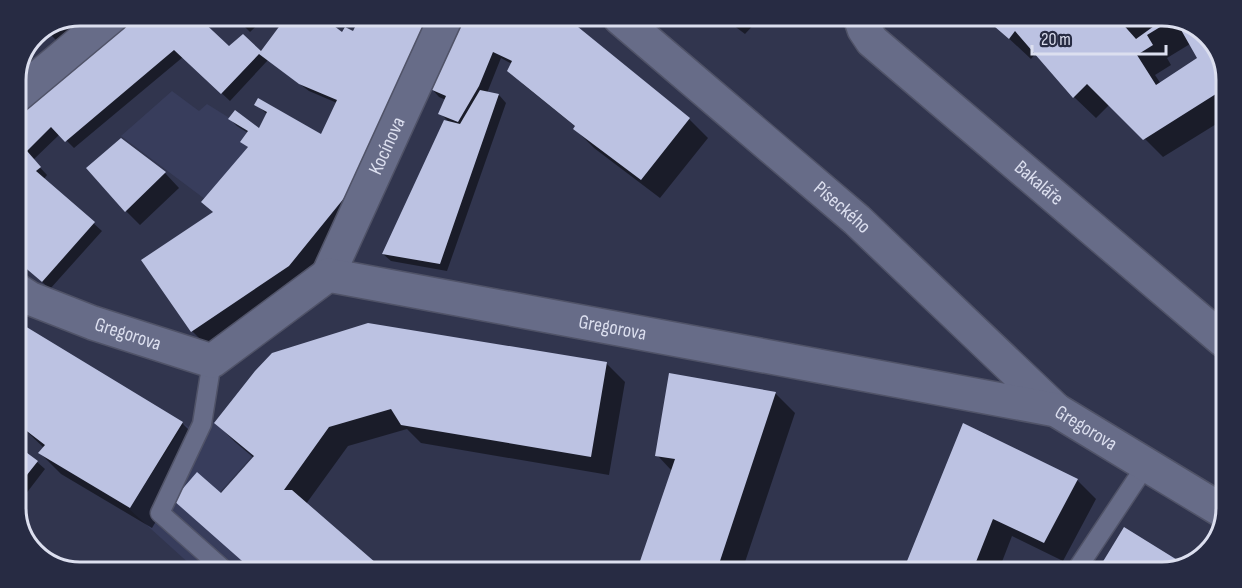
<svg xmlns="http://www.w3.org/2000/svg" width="1242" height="588" viewBox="0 0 1242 588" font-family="'Sofia Sans Condensed',sans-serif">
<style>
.built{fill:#383d5c}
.shadow{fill:#0007;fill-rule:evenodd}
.building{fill:#bcc2e2}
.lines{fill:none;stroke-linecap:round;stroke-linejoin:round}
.service-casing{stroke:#505368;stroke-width:21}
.minor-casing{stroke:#505368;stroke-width:36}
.service{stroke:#676c88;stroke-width:18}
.minor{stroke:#676c88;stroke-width:33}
.labels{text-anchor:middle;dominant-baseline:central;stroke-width:6;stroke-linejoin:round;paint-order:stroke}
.street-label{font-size:20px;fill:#dcdfef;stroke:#272b43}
.rim{fill:none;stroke:#dcdfef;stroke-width:3}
</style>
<rect width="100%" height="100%" fill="#31354e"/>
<path class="built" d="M172 91 199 111 207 104 350 193 290 263 121 136Z
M213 422 254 454 220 492 307 568 193 567 129 509 184 424 205 438Z"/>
<path class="shadow" d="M79 15H85L58 42 45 29Z
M138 15 194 16 229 48 261 54 289 16H329L325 21 342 35 353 33 362 17H454L308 285 211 350 192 331 214 213 203 202 249 148 242 141 248 133 237 126 230 119 259 130 268 115 256 104 321 136 337 103 309 91 268 60 230 101 183 57 74 148 60 134 33 160 47 175 44 179 102 231 50 289 15 258V118Z
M234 16H267L250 32Z
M463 17 564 18 689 119 708 138 660 198 594 148 575 129 576 127 524 85 509 70 512 64 501 58 487 93 499 95 506 103 447 271 391 261 383 254 450 123 440 113 446 100 439 97 432 89Z
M725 19H759L745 34Z
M989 20 1191 21 1227 75 1226 118 1163 157 1110 104 1096 118 1074 97 1036 53 1031 59ZM1190 44 1199 58 1161 84 1155 75 1171 65 1167 58Z
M121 140 165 173 179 188 140 225 126 211Z
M15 321 182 423 203 444 152 528 61 474 40 453 44 448 17 422 21 417 15 413Z
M606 363 625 382 609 475 421 443 407 429 348 446 306 504 380 568H251L221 495 254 458 235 442 216 423Z
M671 375 776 394 795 413 742 571 639 570 672 471 657 455Z
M964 425 1077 480 1096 499 1063 561 1012 536 998 572 904 571Z
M15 446 37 462 45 469 15 508Z"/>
<path class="building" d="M135 15 197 16 229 46 243 34 261 51 287 16H321L342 32 345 27 353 31 360 17H432L349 192 289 266 191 332 141 260 213 212 201 202 248 147 240 142 248 131 228 119 235 110 259 128 267 112 254 105 258 98 321 134 337 100 299 84 259 54 221 94 174 50 65 142 51 127 27 151 41 167 36 171 95 222 42 282 15 259V116Z
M232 16H252L242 26Z
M461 17 567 18 690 118 641 180 573 129 575 126 507 71 512 61 493 52 479 86 458 122 438 114 446 96 430 89Z
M987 20 1120 21 1136 39 1161 21H1170L1147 35 1153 45 1137 55 1156 85 1197 58 1176 21H1191L1216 43 1227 75V87L1143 140 1087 84 1073 98 1015 31 1009 39Z
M480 90 499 94 440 264 382 254 444 120 460 124Z
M121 138 166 172 125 212 86 168Z
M15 320 183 422 130 508 38 453 45 445 15 422 21 414 15 409Z
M368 323 607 362 591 457 401 425 391 409 329 427 284 490H292L376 563 372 568H250L173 500 197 472 221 493 254 456 214 423 255 371 272 353Z
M669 373 776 392 717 570H637L675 459 655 456Z
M963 423 1078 479 1044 543 993 519 972 572 903 571Z
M15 444 38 461 15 490Z
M1124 527 1187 566 1163 573H1096Z"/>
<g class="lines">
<defs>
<path id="service" d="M212 361 202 424 160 513 222 568
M1075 572 1146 465"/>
<g id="minor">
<path id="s1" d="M620 18 857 220 1056 410"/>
<path id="s2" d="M861 20 864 29 872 41 1223 340"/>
<path d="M15 97 113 15"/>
<path id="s3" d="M328 275 446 17"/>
<path id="s4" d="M15 289 29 298 93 323 212 361 328 275 1056 410 1221 510"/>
</g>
</defs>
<use href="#service" class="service-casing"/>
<use href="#minor" class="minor-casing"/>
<use href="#service" class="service"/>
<use href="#minor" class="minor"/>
</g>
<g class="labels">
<g class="street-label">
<text stroke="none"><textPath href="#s3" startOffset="142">Kocínova</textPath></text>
<text stroke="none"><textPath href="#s2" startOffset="243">Bakaláře</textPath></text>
<text stroke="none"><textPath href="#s1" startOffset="292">Píseckého</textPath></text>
<text stroke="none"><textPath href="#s4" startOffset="644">Gregorova</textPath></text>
<text stroke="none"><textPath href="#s4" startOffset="122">Gregorova</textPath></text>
<text stroke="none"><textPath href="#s4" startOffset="1130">Gregorova</textPath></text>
</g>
</g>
<path d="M0 0H1242V588H0ZM80 26H1162A54 54 0 0 1 1216 80V508A54 54 0 0 1 1162 562H80A54 54 0 0 1 26 508V80A54 54 0 0 1 80 26Z" fill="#272b43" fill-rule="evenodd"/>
<path class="rim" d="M80 26H1162A54 54 0 0 1 1216 80V508A54 54 0 0 1 1162 562H80A54 54 0 0 1 26 508V80A54 54 0 0 1 80 26Z"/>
<path d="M1032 45v9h134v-9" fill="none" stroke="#dcdfef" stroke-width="3"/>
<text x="1041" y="45" font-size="18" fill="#dcdfef" stroke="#272b43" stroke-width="4.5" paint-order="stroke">20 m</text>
</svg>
